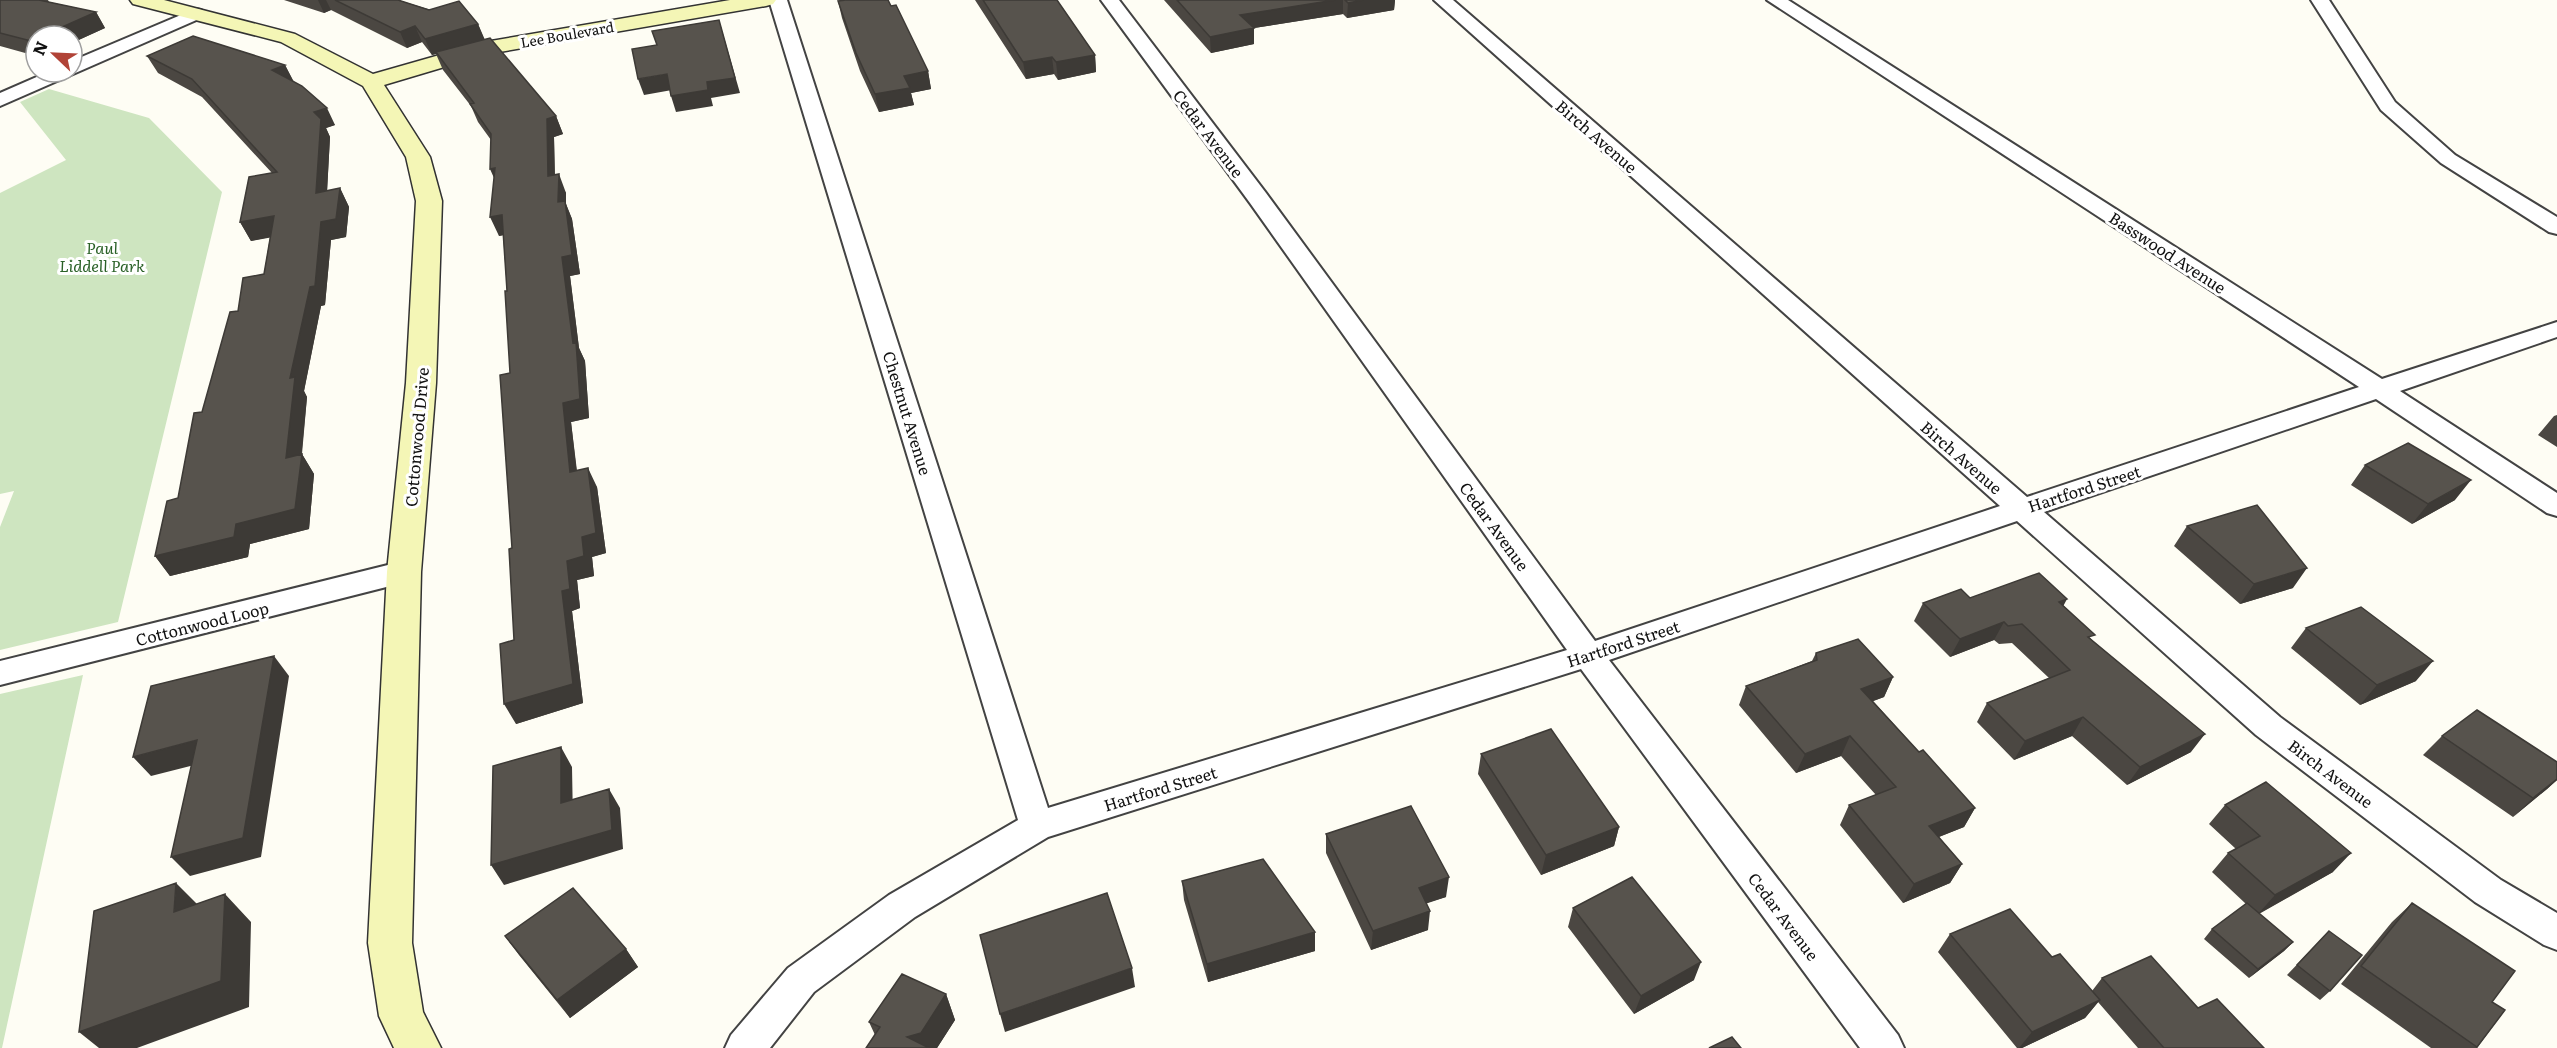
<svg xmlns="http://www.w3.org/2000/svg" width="2557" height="1048" viewBox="0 0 2557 1048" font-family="Literata,serif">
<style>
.green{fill:#cee5c0}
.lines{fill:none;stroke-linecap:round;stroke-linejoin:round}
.street-casing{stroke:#434343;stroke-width:4}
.secondary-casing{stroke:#323232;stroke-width:3}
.street{fill:#fff;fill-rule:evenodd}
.secondary{fill:#f4f6b6;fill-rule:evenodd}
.wall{fill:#4b4742}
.shaded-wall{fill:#3d3a36}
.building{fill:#57534d;stroke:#3d3a36;stroke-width:1.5}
.labels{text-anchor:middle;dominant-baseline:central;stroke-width:6;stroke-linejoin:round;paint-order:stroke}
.far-street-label{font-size:14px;fill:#101010;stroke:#fff}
.street-label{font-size:16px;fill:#101010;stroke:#fff}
.park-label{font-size:16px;font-style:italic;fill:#2a6127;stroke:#fff}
</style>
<rect width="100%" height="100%" fill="#fefdf4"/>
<path class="green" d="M49 89 149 118 222 192 118 622 0 650V527L14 491 0 494V193L66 160 20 102Z
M83 675 2 1048H0V694Z"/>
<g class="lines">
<defs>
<path id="street" d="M769 0H787L1048 808 1567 650 1250 203 1101 0H1119L1266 193 1595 641 2000 506 1434 0H1453L2027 497 2359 387 1767 0H1788L2382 379 2557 322V337L2400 391 2557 493V516L2547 513 2376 399 2044 512 2280 717 2501 880 2557 913V950L2544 945 2475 902 2256 735 2017 521 1609 660 1898 1035 1904 1048H1860L1581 669 1048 837 915 917 814 992 770 1048H725L731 1035 788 968 889 895 1018 820Z
M2311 0H2329L2395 102 2455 155 2557 217V234L2549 232 2441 163 2381 110Z
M195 9 201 10 204 14 201 18 0 106V93L48 72H72V61Z
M404 561 414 564 419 572 414 580 0 685V661Z"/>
<path id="secondary" d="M130 0H164L295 34 373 74 485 42 730 0H776L773 4 766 6 488 54 384 85 430 157 442 201 436 383 421 572 412 943 423 1012 441 1048H394L379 1016 368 943 387 572 406 383 416 201 406 157 363 86 281 42 133 4Z"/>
</defs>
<use href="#street" class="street-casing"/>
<use href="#secondary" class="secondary-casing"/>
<use href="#street" class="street"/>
<use href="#secondary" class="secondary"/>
</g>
<path class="wall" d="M0 0H48L49 2 96 12 105 28 72 43V36H36V56L0 46Z
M284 0H398L478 24 484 39 556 116 563 134 554 137 555 175 566 193V204L572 219 580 274 570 276 579 348 585 361 589 418 571 422 577 471 597 487 606 553 592 557 594 576 577 580 580 608 572 611 583 703 516 724 512 548 510 373 507 291 503 235 499 236 491 140 478 122 471 106 443 70 436 54 432 55 422 42 407 48 331 10 324 13Z
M975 0H1057L1095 55 1096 72 1058 80 1054 74 1026 79Z
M1164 0H1395L1394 10 1347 18 1343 14 1254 28V44L1211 53Z
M838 1 891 6 928 71 931 89 911 93 914 105 879 112 860 71 842 18Z
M147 56 285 65 293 81 335 125 326 128 330 137 327 191 340 188 349 207 346 237 331 240 325 305 321 306 304 391 307 397 302 454 314 474 309 529 250 544 248 557 170 576 155 556 178 498 202 412 238 311 264 274 270 237 251 241 240 222 272 173 202 97 158 73Z
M2557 415V447L2538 435 2554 416Z
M2365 465 2455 500 2412 524 2351 485Z
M2187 526 2293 588 2240 604 2174 546Z
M1923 603 2064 606 2092 640 2191 752 2127 785 2072 736 2014 760 1977 722 1987 703 2049 678 2012 643 1999 644 1994 640 1950 657 1914 621Z
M2306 628 2416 681 2360 705 2291 648Z
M1816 653 1893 677 1884 697 1873 701 1919 752 1975 808 1964 827 1939 837 1962 864 1950 883 1903 903 1840 825 1849 805 1876 795 1841 756 1796 773 1739 705 1746 686 1812 661Z
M2442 736 2557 762V780L2547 789 2513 817 2423 755Z
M1481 754 1619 827 1614 846 1541 875 1478 774Z
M2225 805 2333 872 2259 914 2293 942 2284 951 2249 978 2204 939 2212 929 2246 904 2212 872 2228 853 2236 849 2209 824Z
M1326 834 1446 897 1426 903 1428 930 1371 950 1326 853Z
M1182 881 1315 951 1208 982 1184 900Z
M2412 903 2492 1002 2505 1010 2477 1048H2431L2341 984 2392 922Z
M1573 908 1694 980 1634 1014 1568 927Z
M2329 931 2330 991 2320 1000 2287 975Z
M1950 934 2092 991 2102 978 2198 1008 2264 1048H2138L2098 1002 2085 1018 2022 1048H2017L1938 952Z
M505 936 626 949 638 967 570 1018 519 955Z
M946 994 955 1020 937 1048H866L875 1035 869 1022Z"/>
<path class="shaded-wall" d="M318 0H326L331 10 324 13Z
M1335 0H1343V14L1241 30 1240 15Z
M1363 0H1395L1394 10 1347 18 1348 3Z
M96 12 105 28 72 43V36H42Z
M719 20 740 93 711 98 713 106 676 112 671 96 707 82Z
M478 24 485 40 432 55 425 39Z
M415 26 422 42 407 48 400 32Z
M1254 28V44L1211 53 1210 37Z
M36 39V49L31 41Z
M1095 55 1096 72 1058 80 1056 62Z
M1052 57 1054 74 1026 79 1023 62Z
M285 65 294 82 272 70Z
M928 71 931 89 911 93 914 105 879 112 875 94 904 76Z
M667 74 672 90 644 95 638 79Z
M327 108 335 125 326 128 330 137 326 211 316 193 314 112Z
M556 116 563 134 554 137 555 195 548 176 547 119Z
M495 168 498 187 490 169Z
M559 174 566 193V204L572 219 580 274 570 276 579 348 585 361 589 418 571 422 579 492 570 472 563 403 573 343 562 257 558 202Z
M340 188 349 207 346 237 331 240 325 305 321 306 304 391 307 397 301 459 302 454 314 474 309 529 250 544 248 557 170 576 155 556 236 524 286 458 290 378 310 287 321 222Z
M502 215 510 234 499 236 490 217Z
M274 216 284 235 251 241 240 222Z
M588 468 597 487 606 553 592 557 594 576 577 580 580 608 572 611 583 703 516 724 504 704 562 591 567 561 582 537Z
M2471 480 2455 500 2412 524 2428 504Z
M2307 568 2293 588 2240 604 2254 584Z
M2067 599 2057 618 2059 602Z
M2004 622 1994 640 1950 657 1960 639Z
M274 656 289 676 261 857 190 876 171 857Z
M2433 661 2416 681 2360 705 2377 685Z
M1893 677 1884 697 1852 709 1861 689Z
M2083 717 2072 736 2014 760 2025 741Z
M2205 734 2191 752 2127 785 2140 767Z
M1850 736 1841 756 1796 773 1805 754Z
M197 740 214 760 151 776 133 757Z
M561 747 572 767 573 822 561 803Z
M2557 779V780L2547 789 2513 817 2533 798Z
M609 789 620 808 623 849 504 885 491 865Z
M1975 808 1964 827 1918 845 1929 826Z
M1619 827 1614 846 1541 875 1546 855Z
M2351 853 2333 872 2258 914 2275 895Z
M1962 864 1950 883 1903 903 1914 884Z
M1449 877 1446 897 1416 907 1419 888Z
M176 883 204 911 174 912Z
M225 894 251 922 249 1007 137 1048H99L79 1032Z
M1430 911 1428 930 1371 950 1373 931Z
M1315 932V951L1208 982 1207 964Z
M2293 942 2284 951 2249 978 2258 969Z
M626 949 638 967 570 1018 557 1000Z
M1701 962 1694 980 1634 1014 1641 996Z
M1132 968 1135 987 1005 1032 1000 1014Z
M946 994 955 1020 937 1048H911L907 1037Z
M2100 1000 2085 1018 2022 1048H2019L2032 1032Z"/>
<path class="building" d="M0 0H39L96 12 42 36H36V39L31 41 0 33Z
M335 0H398L429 10 459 1 478 24 425 39 415 26 400 32Z
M846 0H888L891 6 896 5 928 71 904 76 910 88 875 94 856 53 838 1Z
M983 0H1057L1095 55 1056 62 1052 57 1023 62Z
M1177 0H1335L1240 15 1254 28 1210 37Z
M1345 0H1363L1348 3Z
M719 20 735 78 707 82 708 90 671 96 667 74 638 79 632 49 657 45 652 31Z
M193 36 285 65 272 70 302 86 327 108 314 112 321 119 316 193 340 188 336 219 321 222 315 286 310 287 290 378 295 377 286 458 302 454 295 509 236 524 234 537 155 556 167 501 178 498 194 413 202 412 230 312 238 311 243 278 264 274 274 216 240 222 249 177 277 172 192 79 147 56Z
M490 38 556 116 547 119 548 176 559 174 558 202 565 201 572 255 562 257 573 343 576 342 580 399 563 403 570 472 588 468 596 533 582 537 584 556 567 561 570 589 562 591 573 684 504 704 500 644 514 640 509 549 512 548 500 375 510 373 505 291H507L502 215 490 217 495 168 490 169 491 134 470 104 474 103 436 52Z
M2408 443 2471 480 2428 504 2365 465Z
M2257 505 2307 568 2254 584 2187 526Z
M2039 573 2067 599 2059 602 2095 635 2088 637 2205 734 2140 767 2083 717 2025 741 1987 703 2070 670 2022 624 2008 626 2004 622 1960 639 1923 603 1961 589 1970 598Z
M2361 607 2433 661 2377 685 2306 628Z
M1858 639 1893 677 1861 689 1919 752 1923 750 1975 808 1929 826 1962 864 1914 884 1849 805 1896 787 1850 736 1805 754 1746 686 1817 660 1816 653Z
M274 656 243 838 171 857 197 740 133 757 151 686Z
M2477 710 2557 762V779L2533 798 2442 736Z
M1551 729 1619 827 1546 855 1481 754Z
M561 747V803L609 789 612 830 491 865 493 766Z
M2266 782 2351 853 2275 895 2228 853 2260 836 2225 805Z
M1411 806 1449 877 1419 888 1430 911 1373 931 1326 834Z
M1263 859 1315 932 1207 964 1182 881Z
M1632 877 1701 962 1641 996 1573 908Z
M176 883 174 912 225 894 221 981 79 1032 94 911Z
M573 888 626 949 557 1000 505 936Z
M1107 893 1132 968 1000 1014 980 935Z
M2247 903 2293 942 2258 969 2212 929Z
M2412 903 2515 971 2492 1002 2505 1010 2477 1047 2361 966Z
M2010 909 2052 957 2060 954 2100 1000 2032 1032 1950 934Z
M2329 931 2362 955 2330 991 2297 965Z
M2151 956 2198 1008 2217 999 2264 1048H2164L2102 978Z
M902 974 946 994 921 1033 907 1037 929 1048H866L880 1027 869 1022Z
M1732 1037 1741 1048H1709Z"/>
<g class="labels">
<g class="far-street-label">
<text transform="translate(567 34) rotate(-10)">Lee Boulevard</text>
</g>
<g class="street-label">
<text transform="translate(1209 133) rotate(53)">Cedar Avenue</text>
<text transform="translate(1597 136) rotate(41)">Birch Avenue</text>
<text transform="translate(2168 252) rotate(33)">Basswood Avenue</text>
<text transform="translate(908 413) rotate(73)">Chestnut Avenue</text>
<text transform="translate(416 437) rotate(-85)">Cottonwood Drive</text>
<text transform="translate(1962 457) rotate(41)">Birch Avenue</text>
<text transform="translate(2084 488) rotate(-18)">Hartford Street</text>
<text transform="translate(1495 526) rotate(54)">Cedar Avenue</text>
<text transform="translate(202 623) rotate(-14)">Cottonwood Loop</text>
<text transform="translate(1623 643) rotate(-18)">Hartford Street</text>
<text transform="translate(2331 773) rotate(37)">Birch Avenue</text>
<text transform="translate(1160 788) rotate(-17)">Hartford Street</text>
<text transform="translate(1784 916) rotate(53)">Cedar Avenue</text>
</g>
<g class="park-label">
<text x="102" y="247">Paul<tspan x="102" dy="18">Liddell Park</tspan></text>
</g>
</g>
<g transform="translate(54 54) rotate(293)"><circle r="28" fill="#ffffff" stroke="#9f9f9f" stroke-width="1.5"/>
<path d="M0-4.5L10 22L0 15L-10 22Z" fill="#b14337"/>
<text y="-9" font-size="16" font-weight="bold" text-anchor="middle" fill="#101010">N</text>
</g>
</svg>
